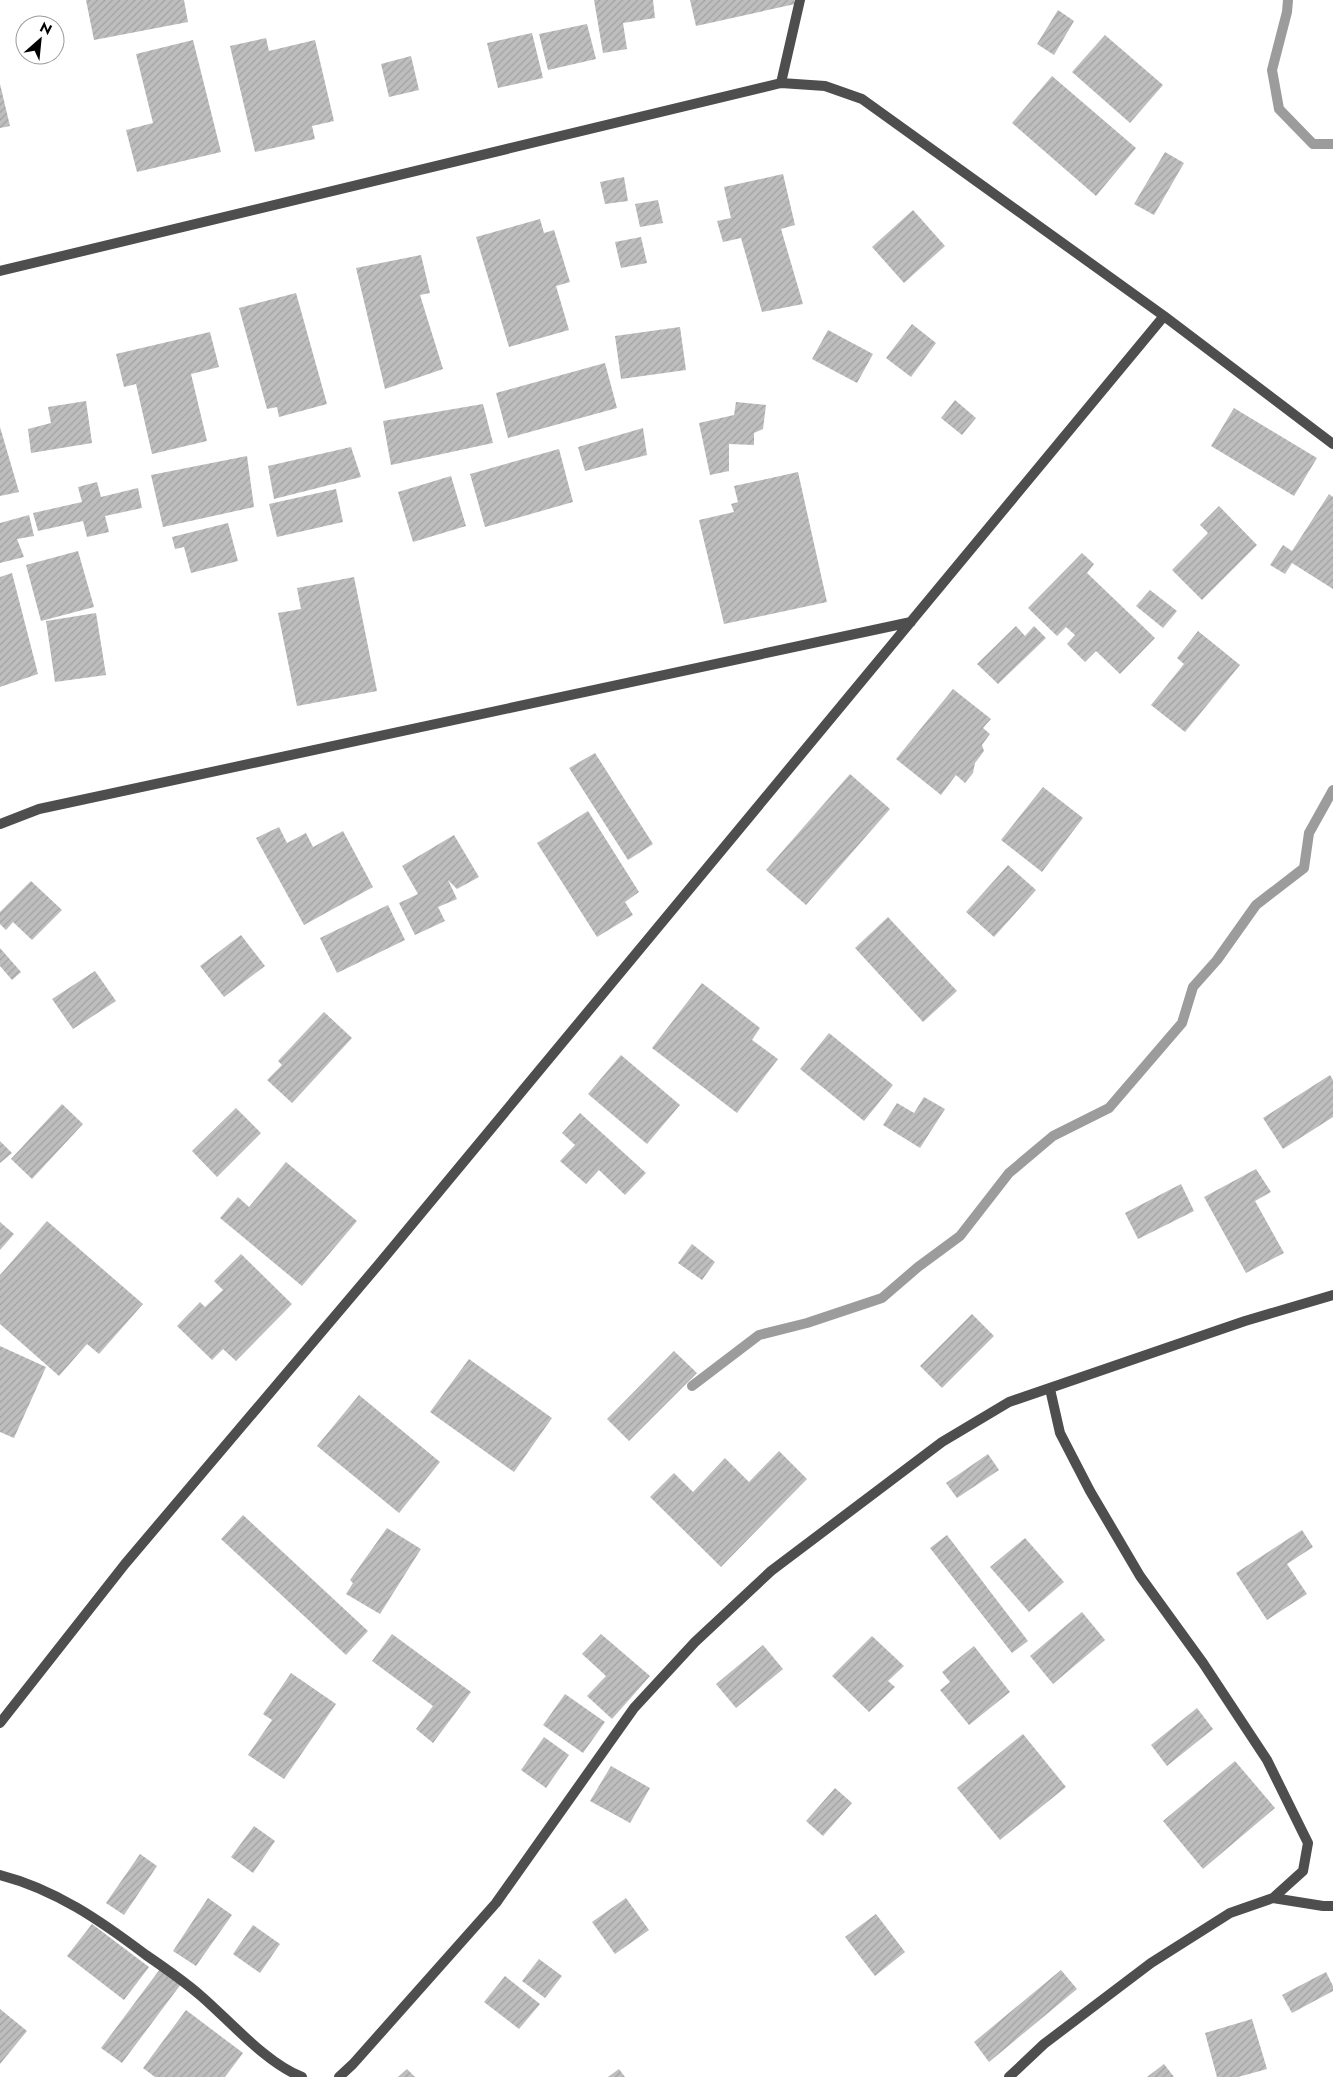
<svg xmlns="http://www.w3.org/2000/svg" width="1333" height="2077" viewBox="0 0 1333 2077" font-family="Jost,sans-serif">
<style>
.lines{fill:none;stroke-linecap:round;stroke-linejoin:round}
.stream{stroke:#9c9c9c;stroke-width:10}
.building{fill:url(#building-hatch)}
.street{stroke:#4e4e4e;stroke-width:10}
</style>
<defs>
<pattern id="building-hatch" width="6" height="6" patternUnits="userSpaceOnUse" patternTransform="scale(1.25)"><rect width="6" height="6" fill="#bebebe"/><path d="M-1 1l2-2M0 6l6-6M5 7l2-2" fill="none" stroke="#a2a2a2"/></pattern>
</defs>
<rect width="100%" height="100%" fill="#fff"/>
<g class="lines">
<path class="stream" d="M1288 0 1287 12 1272 70 1279 109 1313 144H1333
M692 1386 759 1335 807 1323 882 1298 918 1267 960 1236 1009 1173 1053 1136 1109 1108 1182 1023 1193 987 1217 960 1256 905 1304 868 1309 833 1333 790"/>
</g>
<path class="building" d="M86 0H184L188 22 94 40Z
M594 0H653L655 18 623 23 627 49 603 53Z
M690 0H794L795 4 696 26Z
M1058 10 1074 21 1054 55 1037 44Z
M587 24 596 59 548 70 539 34Z
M532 33 543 78 498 88 487 43Z
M1105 35 1163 85 1130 123 1072 72Z
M266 38 269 51 315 40 334 121 312 126 315 139 255 152 230 46Z
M193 40 221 152 137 172 126 130 153 123 136 54Z
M411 56 419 90 389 97 381 64Z
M1052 76 1136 148 1096 196 1012 123Z
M0 84 10 126 0 128Z
M1165 152 1184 163 1154 215 1134 204Z
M783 174 795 225 781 229 803 304 762 312 741 238 723 242 717 221 731 218 724 187Z
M624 177 628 201 605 204 600 182Z
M658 200 663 223 640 227 635 204Z
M913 210 945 246 904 283 872 247Z
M540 219 544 233 554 230 570 282 556 286 569 330 509 347 476 237Z
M641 237 647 263 621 268 615 242Z
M421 255 430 293 420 295 443 369 385 389 356 268Z
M296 293 327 404 279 417 277 407 267 409 239 308Z
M912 324 936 343 911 377 886 358Z
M680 327 686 370 621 379 615 336Z
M828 330 873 354 857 383 812 359Z
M210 332 219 367 191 374 207 441 152 454 136 384 124 387 116 354Z
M605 363 617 408 508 438 496 393Z
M955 400 976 418 962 435 941 418Z
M86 401 92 443 31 453 28 429 51 423 48 407Z
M736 402 766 405 763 429 754 433V445L729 444V471L710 475 699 423 734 415Z
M483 404 493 443 391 465 383 421Z
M1234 408 1317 458 1294 496 1211 446Z
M0 427 19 492 0 496Z
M643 428 647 455 585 471 578 447Z
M351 447 361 477 274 499 268 466Z
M559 449 573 502 485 527 470 474Z
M247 456 254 507 163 527 151 475Z
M798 472 827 602 724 624 699 520 734 512 731 504 738 502 734 486Z
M451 476 466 526 413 542 398 492Z
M97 482 101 497 138 488 142 508 105 516 109 532 87 537 83 521 38 531 33 513 82 502 78 487Z
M336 489 343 522 277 537 269 504Z
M1329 494 1333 497V589L1292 563 1285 574 1270 565 1283 545 1292 551Z
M1219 506 1257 545 1202 600 1172 570 1208 533 1200 525Z
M29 515 34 536 17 539 24 557 0 563V523Z
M228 523 238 561 191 573 184 547 175 549 172 537Z
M78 551 94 607 41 621 26 565Z
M1082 553 1094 564 1087 573 1155 638 1120 674 1096 651 1085 662 1067 644 1075 635 1066 627 1057 636 1028 608Z
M12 573 38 674 0 687V577Z
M354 577 377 691 297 706 278 613 301 609 297 588Z
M1150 590 1177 611 1163 628 1136 606Z
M96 613 106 675 55 682 46 621Z
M1016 626 1025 636 1034 626 1046 638 998 684 977 664Z
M1198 631 1240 665 1185 732 1151 705 1184 664 1177 658Z
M953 689 991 719 983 728 990 734 982 745 984 751 975 763 973 773 965 783 956 775 941 795 896 759Z
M595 753 653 844 628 860 569 768Z
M850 774 890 809 806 905 766 870Z
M1043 787 1083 818 1042 872 1001 840Z
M588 811 639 892 625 902 633 915 597 937 537 843Z
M279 827 287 843 306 833 313 847 343 831 373 887 304 925 256 838Z
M454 835 479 877 457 889 448 880 457 899 438 907 445 921 415 935 399 903 418 894 402 866Z
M1008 865 1036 890 994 937 966 912Z
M31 881 62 910 32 940 13 922 6 930 0 924V912Z
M388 905 405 940 337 973 320 938Z
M888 917 957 991 923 1022 855 948Z
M241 935 265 966 224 997 200 966Z
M0 948 21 972 12 980 0 966Z
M95 971 116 1001 73 1029 52 999Z
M702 983 760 1028 752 1040 778 1059 737 1113 652 1048Z
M324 1012 352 1038 292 1103 267 1080 282 1065 278 1061Z
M829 1033 893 1085 864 1121 800 1069Z
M621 1055 680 1105 647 1144 588 1094Z
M1330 1075 1333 1080V1117L1283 1149 1263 1118Z
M924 1097 945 1109 920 1148 883 1125 897 1103 914 1113Z
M62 1104 83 1124 32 1179 11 1159Z
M236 1108 261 1133 217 1177 192 1151Z
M580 1113 646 1173 625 1195 599 1170 586 1184 560 1161 575 1145 562 1133Z
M0 1141 12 1153 0 1163Z
M286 1162 357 1221 302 1286 220 1218 238 1197 249 1207Z
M1256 1169 1271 1192 1255 1201 1284 1253 1246 1273 1204 1197Z
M1181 1184 1194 1211 1138 1239 1125 1213Z
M47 1221 143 1304 99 1354 87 1344 59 1376 0 1324V1275Z
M0 1222 14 1234 0 1250Z
M692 1244 715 1262 702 1280 678 1263Z
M241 1254 292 1304 236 1361 223 1349 212 1360 177 1326 200 1302 205 1307 223 1290 214 1281Z
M972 1314 994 1336 942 1388 920 1366Z
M0 1346 46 1367 14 1438 0 1432Z
M674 1351 697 1373 629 1441 607 1419Z
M469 1359 552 1418 514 1472 430 1412Z
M359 1395 440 1462 399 1513 317 1446Z
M779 1451 807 1479 721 1567 650 1497 674 1473 693 1492 725 1458 749 1482Z
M988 1454 999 1470 957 1498 946 1483Z
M243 1515 368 1631 346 1655 221 1539Z
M387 1528 421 1549 380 1614 346 1594 353 1583 350 1580Z
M1302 1530 1313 1547 1287 1564 1307 1594 1267 1620 1236 1573Z
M947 1535 1028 1641 1012 1653 930 1548Z
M1025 1538 1064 1582 1029 1612 990 1567Z
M1082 1612 1105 1640 1053 1684 1030 1656Z
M392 1634 471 1692 433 1743 416 1729 433 1706 372 1661Z
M601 1634 650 1676 612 1719 587 1696 606 1676 582 1654Z
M872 1636 904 1666 888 1681 895 1687 869 1712 832 1676Z
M763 1645 783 1669 736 1708 716 1684Z
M974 1646 1010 1692 969 1725 940 1690 950 1682 942 1672Z
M291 1673 336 1704 284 1779 248 1755 272 1720 263 1714Z
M565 1694 605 1722 583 1753 543 1725Z
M1197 1708 1213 1729 1167 1766 1151 1745Z
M1023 1734 1066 1787 1000 1840 957 1788Z
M544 1737 569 1755 546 1788 521 1770Z
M1235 1761 1275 1808 1203 1869 1163 1821Z
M611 1766 650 1788 630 1823 590 1801Z
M835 1788 852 1803 823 1836 806 1821Z
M254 1826 275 1841 253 1873 231 1857Z
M140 1854 157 1866 124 1915 106 1903Z
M208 1898 232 1915 196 1966 173 1951Z
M626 1898 649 1930 615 1954 592 1922Z
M876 1914 905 1952 875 1976 845 1937Z
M92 1924 149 1967 124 2000 67 1956Z
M253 1925 280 1944 260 1973 233 1954Z
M539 1959 562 1976 545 1998 522 1981Z
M160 1969 181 1984 122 2063 101 2048Z
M1061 1970 1077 1989 989 2062 974 2042Z
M1326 1972 1333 1986V1991L1292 2013 1282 1995Z
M505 1976 540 2004 519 2029 484 2002Z
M0 2009 27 2031 0 2064Z
M186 2010 243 2053 225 2077H155L143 2068Z
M1252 2019 1267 2069 1238 2077H1217L1205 2033Z
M1164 2064 1174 2077H1147Z
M407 2069 415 2077H398Z
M619 2069 625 2077H608Z"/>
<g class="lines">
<path class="street" d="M781 83 800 0
M0 271 781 83 825 86 862 99 1164 316 1333 444
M0 824 39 809 911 622
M0 1723 125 1564 379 1264 1164 316
M0 1875C55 1889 101 1921 146 1955 165 1968 184 1981 201 1996 230 2021 266 2063 302 2077
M1273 1898 1323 1906H1333
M339 2077 353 2064 496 1903 634 1708 695 1642 771 1571 942 1442 1009 1402 1245 1321 1333 1295
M1009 2077 1044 2044 1151 1963 1230 1913 1273 1898 1303 1871 1308 1843 1267 1760 1203 1663 1140 1576 1090 1491 1060 1433 1050 1389"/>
</g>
<g transform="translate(40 40) rotate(27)"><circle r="24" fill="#ffffff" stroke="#999999"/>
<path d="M0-4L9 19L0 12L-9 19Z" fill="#000000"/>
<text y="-8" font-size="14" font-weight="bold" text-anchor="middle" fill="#000000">N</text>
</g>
</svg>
